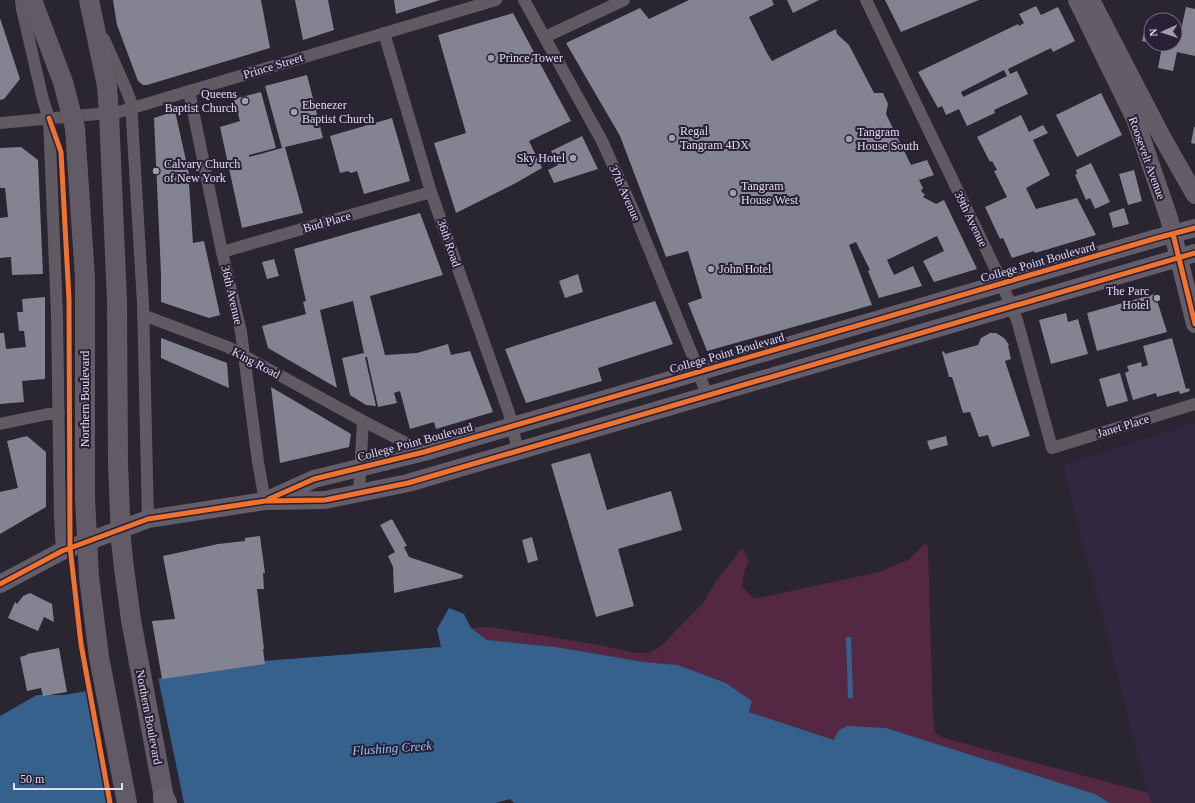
<svg xmlns="http://www.w3.org/2000/svg" width="1195" height="803" viewBox="0 0 1195 803" font-family="Georgia,serif">
<style>
.built{fill:#302841}
.green{fill:#542843}
.water{fill:#36618c}
.pier{fill:#292531}
.building{fill:#838392;fill-rule:evenodd}
.lines{fill:none;stroke-linecap:round;stroke-linejoin:round}
.minor{stroke:#605a62;stroke-width:12}
.secondary{stroke:#645c67;stroke-width:18}
.primary{stroke:#625b66;stroke-width:20}
.motorway{stroke:#69606d;stroke-width:22}
.cycleway-casing{stroke:#272036;stroke-width:8}
.cycleway{stroke:#ef722f;stroke-width:5}
.poi-dot{fill:#a09caa;stroke:#272036;stroke-width:1.5}
.labels{text-anchor:middle;dominant-baseline:central;stroke-width:4;stroke-linejoin:round;paint-order:stroke}
.poi-label{font-size:12px;fill:#e0dceb;stroke:#272036;text-anchor:start}
.street-label{font-size:12px;fill:#e0dceb;stroke:#272036}
.water-label{font-size:13px;font-style:italic;fill:#8ec5fc;stroke:#272036}
</style>
<rect width="100%" height="100%" fill="#292531"/>
<path class="built" d="M1195 423V803H1152L1148 793 1063 465Z"/>
<path class="green" d="M927 542 928 550 933 715 935 733 944 738 1148 793 1152 803H1110L1095 794 886 728 835 740 749 712 752 701 726 683 678 665 644 662 556 647 487 640 471 628 490 627 600 645 635 653H648L660 647 703 603 716 581 742 548 749 561 745 569 742 587 754 599 879 572 908 560Z"/>
<path class="water" d="M449 608 464 614 471 628 487 640 556 647 644 662 678 665 726 683 752 701 749 712 834 740 838 731 847 726 886 728 1095 794 1110 803H514L510 799 495 803H0V716L37 695H64L252 662 441 647 437 629Z
M846 637H851L853 698H848Z"/>
<path class="pier" d="M158 677 184 803H108L86 689Z"/>
<path class="building" d="M113 0H261L270 48 147 85H143L138 81 117 25Z
M295 0H328L334 30 303 40Z
M394 0H440L396 14Z
M689 0H772L774 5 749 17 767 53 772 61 836 29 837 34 849 45 874 93H883L888 104 886 114 911 165 927 160 934 175 919 180 923 188 921 191 925 195 923 197 936 204 944 200 977 269 934 282 923 261 944 251 937 236 887 260 894 275 913 266 922 286 879 298 868 271 870 270 856 242 849 245 872 305 707 351 688 303 702 298 688 251 666 257 620 136 566 43 640 8 649 19Z
M787 0H819L793 13Z
M885 0H979L901 32Z
M1036 6 1041 15 1058 7 1075 41 1053 52 1051 48 1008 69 1010 74 1017 71 1028 94 994 110 995 113 967 126 959 109 946 115 942 106 938 108 918 72 1018 24 1019 26 1024 23 1019 14ZM1004 70 1007 76 963 97 961 92Z
M1186 7 1195 9V56L1177 52 1173 71 1158 68 1162 46 1158 44H1175V29L1181 30Z
M513 13 571 121 529 141 542 168 514 184 456 213 434 143 466 133 438 35Z
M0 18 20 79 4 99 0 100Z
M1147 20 1151 21V43L1142 41Z
M307 75 323 138 285 147 303 213 242 228 220 127 240 121 234 99 261 92 276 148 249 155V157L282 148 265 86Z
M1101 93 1122 135 1077 157 1056 115Z
M175 111 191 183 189 184 193 243 204 241 220 315 209 318 161 302V274L154 118Z
M1021 115 1029 132 1043 125 1048 133 1033 140 1050 175 1026 188 1036 209 1077 198 1096 235 1035 253 1034 251 1012 258 1003 238 1000 239 985 207 1007 197 994 171 997 170 992 161 990 162 977 137Z
M392 118 410 181 364 194 357 171 351 173 348 171 340 173 330 136Z
M1194 127H1195V144L1191 143Z
M582 136 598 169 554 183 548 170 558 165 551 151Z
M21 147 38 160 43 274 12 275 11 257 0 258V218L8 217 5 188H0V148Z
M1091 163 1110 202 1095 209 1090 198 1086 200 1075 175 1077 174 1076 170Z
M1134 170 1142 201 1128 205 1119 174Z
M1124 208 1129 224 1113 228 1109 213Z
M420 213 443 275 370 296 385 355 417 353 448 344 451 355 470 351 493 412 436 429 434 422 410 429 400 391 394 393 397 403 378 407 367 357H365L376 406 366 405 350 395 342 358 364 353 353 301 320 310 337 388 268 348 262 326 306 314 303 302 306 301 294 249Z
M274 259 279 276 267 279 262 262Z
M578 274 583 292 565 298 559 281Z
M1155 294 1167 332 1097 351 1087 313Z
M45 297V379L22 381 24 402 0 404V333H4L6 349 26 347 24 331H19L17 312H23L22 299Z
M655 301 673 344 598 368 602 381 526 403 505 349Z
M1066 313 1068 322 1078 319 1088 354 1051 364 1039 320Z
M990 333H996L1001 336 1005 339 1009 345 1008 346 1011 359 1005 361 1030 436 992 447 988 435 979 437 970 412 963 413 952 377H949L942 352 944 351 945 354 978 345 981 338Z
M161 338 227 363 229 388 161 358Z
M1172 338 1186 389 1189 388 1190 391 1180 394 1179 391 1157 397 1156 393 1133 400 1125 373 1129 371 1127 366 1141 362 1142 367 1148 365 1143 346Z
M1120 373 1128 401 1107 407 1099 379Z
M271 387 351 434 349 447 280 463Z
M27 436 46 452V507L0 534V492L18 488 7 441Z
M946 436 948 445 930 450 927 441Z
M590 453 607 510 671 491 682 530 618 549 634 606 596 617 551 464Z
M392 519 407 546 404 547 409 557 463 575 462 578 394 593 393 567 388 556 395 552 380 525Z
M260 536 265 573H263L264 589H257L264 649H263L265 664 162 679 152 621 175 619 163 556 218 544 245 541V538Z
M532 537 538 560 528 563 522 540Z
M30 593 52 604 54 622 44 617 38 631 8 618 15 602 17 604 23 596Z
M59 648 67 692 43 696 41 688 27 691 20 657 27 655V654Z"/>
<g class="lines">
<path class="minor" d="M21 0 22 9 43 100 49 118 57 316 60 518 62 551
M524 0 602 141 634 212 694 359 707 396
M866 0 996 270 1017 320 1052 448 1195 404
M384 33 431 192 509 413 518 451
M545 37 624 0
M104 39 126 89 131 102 143 304 148 519
M189 91 222 252 241 332 258 462 265 501
M0 123 119 112 496 0
M222 252 431 192
M143 315 228 347 363 421 424 452
M0 424 48 414 59 413
M359 493 363 421"/>
<path class="secondary" d="M1077 0 1135 119 1169 218 1195 324
M1091 0 1162 137 1195 195
M272 498 314 479 424 452 1157 238 1195 228
M0 584 62 551 148 519 265 501 325 500 408 483 1195 253"/>
<path class="primary" d="M32 0 63 82 75 128 85 278V498L89 577 99 657 127 803
M89 0 107 86 109 113 117 301 118 463 121 541 124 568 131 620 165 803"/>
<path class="motorway" d="M164 799 166 803"/>
<defs>
<path id="cycleway" d="M49 118 61 152 69 299 70 547 81 644 110 803
M1173 234 1195 324
M269 499 314 479 424 452 1157 238 1195 228
M0 584 62 551 148 519 265 501 325 500 408 483 1195 253"/>
</defs>
<use href="#cycleway" class="cycleway-casing"/>
<use href="#cycleway" class="cycleway"/>
</g>
<g class="poi-dot">
<circle cx="491" cy="58" r="4"/>
<circle cx="245" cy="101" r="4"/>
<circle cx="294" cy="112" r="4"/>
<circle cx="672" cy="138" r="4"/>
<circle cx="849" cy="139" r="4"/>
<circle cx="573" cy="158" r="4"/>
<circle cx="156" cy="171" r="4"/>
<circle cx="733" cy="193" r="4"/>
<circle cx="711" cy="269" r="4"/>
<circle cx="1157" cy="298" r="4"/>
</g>
<g class="labels">
<g class="poi-label">
<text x="499" y="58">Prince Tower</text>
<text x="237" y="94" text-anchor="end">Queens<tspan x="237" dy="14">Baptist Church</tspan></text>
<text x="302" y="105">Ebenezer<tspan x="302" dy="14">Baptist Church</tspan></text>
<text x="680" y="131">Regal<tspan x="680" dy="14">Tangram 4DX</tspan></text>
<text x="857" y="132">Tangram<tspan x="857" dy="14">House South</tspan></text>
<text x="565" y="158" text-anchor="end">Sky Hotel</text>
<text x="164" y="164">Calvary Church<tspan x="164" dy="14">of New York</tspan></text>
<text x="741" y="186">Tangram<tspan x="741" dy="14">House West</tspan></text>
<text x="719" y="269">John Hotel</text>
<text x="1149" y="291" text-anchor="end">The Parc<tspan x="1149" dy="14">Hotel</tspan></text>
</g>
<g class="street-label">
<text transform="translate(273 66) rotate(-17)">Prince Street</text>
<text transform="translate(1147 158) rotate(70)">Roosevelt Avenue</text>
<text transform="translate(625 193) rotate(66)">37th Avenue</text>
<text transform="translate(971 219) rotate(64)">39th Avenue</text>
<text transform="translate(327 222) rotate(-16)">Bud Place</text>
<text transform="translate(449 243) rotate(71)">36th Road</text>
<text transform="translate(1038 262) rotate(-16)">College Point Boulevard</text>
<text transform="translate(232 295) rotate(77)">36th Avenue</text>
<text transform="translate(727 353) rotate(-16)">College Point Boulevard</text>
<text transform="translate(256 363) rotate(28)">King Road</text>
<text transform="translate(85 399) rotate(-90)">Northern Boulevard</text>
<text transform="translate(1123 426) rotate(-17)">Janet Place</text>
<text transform="translate(415 442) rotate(-15)">College Point Boulevard</text>
<text transform="translate(149 717) rotate(79)">Northern Boulevard</text>
</g>
<g class="water-label">
<text transform="translate(392 748) rotate(-4)">Flushing Creek</text>
</g>
</g>
<g transform="translate(1163 32) rotate(267)"><circle r="19" fill="#272036" stroke="#716b7e"/>
<path d="M0-3L7 15L0 10L-7 15Z" fill="#a09caa"/>
<text y="-6" font-size="11" font-weight="bold" text-anchor="middle" fill="#e0dceb">N</text>
</g>
<path d="M14 783v6h108v-6" fill="none" stroke="#e0dceb" stroke-width="2"/>
<text x="20" y="783" font-size="12" fill="#e0dceb" stroke="#272036" stroke-width="3" paint-order="stroke">50 m</text>
</svg>
